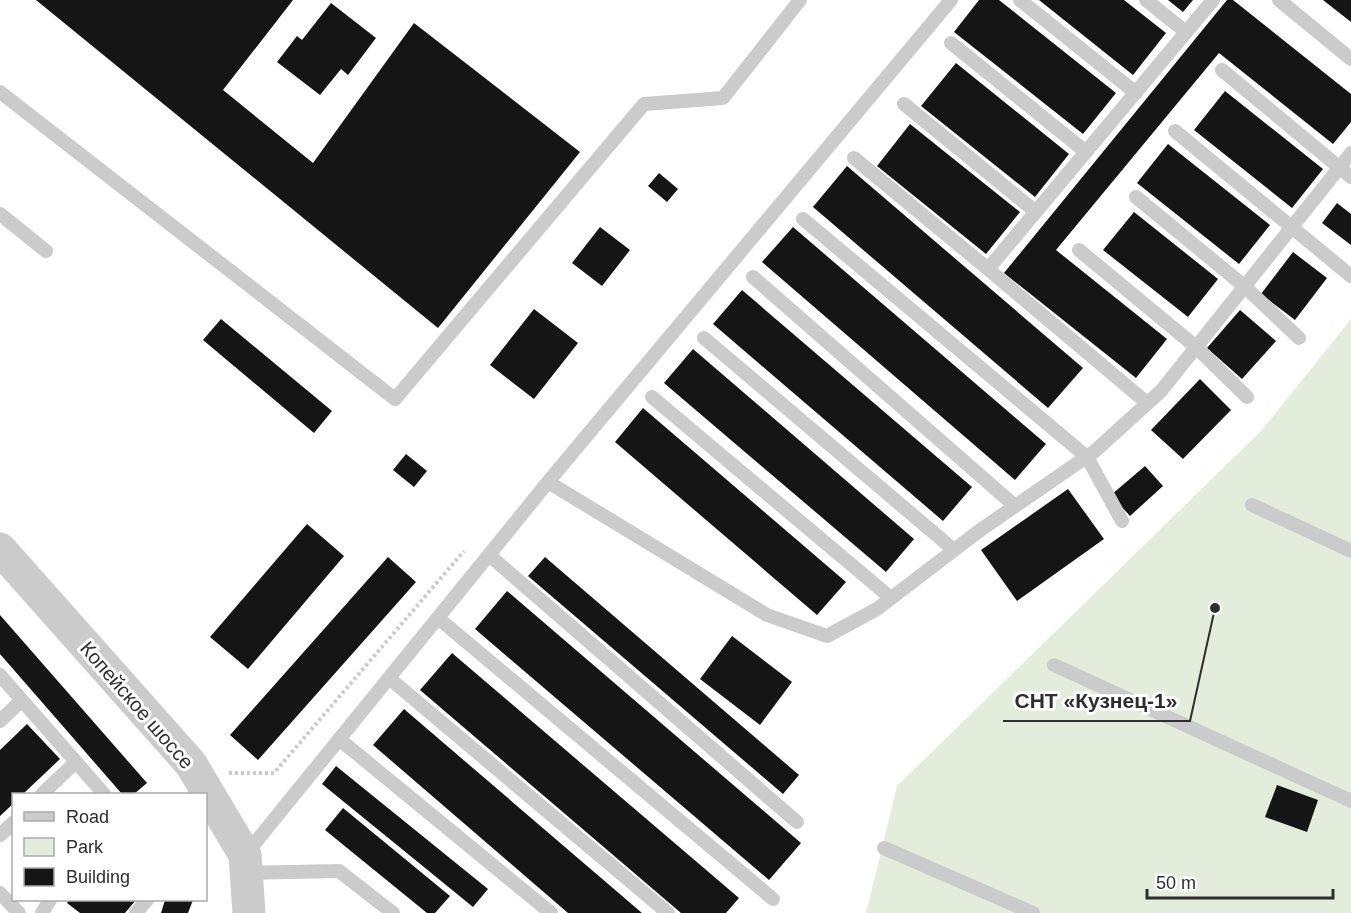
<svg xmlns="http://www.w3.org/2000/svg" width="1351" height="913" viewBox="0 0 1351 913" font-family="Helvetica,sans-serif">
<style>
.green{fill:#e4ecdb}
.building{fill:#151515}
.lines{fill:none;stroke-linecap:round;stroke-linejoin:round}
.path{stroke:#cbcbcb;stroke-width:4;stroke-dasharray:3 3;stroke-linecap:butt}
.service{stroke:#cbcbcb;stroke-width:14}
.tertiary{stroke:#cbcbcb;stroke-width:33}
.labels{text-anchor:middle;dominant-baseline:central;stroke-width:6;stroke-linejoin:round;paint-order:stroke}
.street-label{font-size:20px;fill:#2e2e2e;stroke:#fff}
.leader{fill:none;stroke:#2e2e2e;stroke-width:2}
.callout-dot{fill:#2e2e2e;stroke:#fff;stroke-width:2}
.callout-label{font-size:21px;text-anchor:middle;font-weight:bold;fill:#2e2e2e;stroke:#fff;stroke-width:6;stroke-linejoin:round;paint-order:stroke}
</style>
<rect width="100%" height="100%" fill="#fff"/>
<path class="green" d="M1351 319V913H866L897 786 1262 430Z"/>
<path class="building" d="M36 0H293L223 90 313 163 414 23 580 152 438 328Z
M979 0H999L1116 93 1083 134 954 32Z
M1039 0H1124L1166 33 1133 75Z
M1168 0H1193L1183 12Z
M1227 0H1233L1351 94V122L1333 144 1219 53 1056 250 1167 339 1136 378 1004 273Z
M1323 0H1351V22Z
M331 3 376 38 348 75 341 69 320 95 277 62 297 36 302 40Z
M956 63 1069 154 1035 197 921 106Z
M1225 91 1323 169 1292 208 1194 130Z
M910 124 1020 212 986 254 877 166Z
M1168 144 1270 225 1239 264 1137 183Z
M847 166 1083 368 1048 408 813 207Z
M659 173 678 189 667 202 648 186Z
M1337 203 1351 214V245L1322 223Z
M1134 212 1218 279 1188 317 1103 250Z
M600 227 630 250 602 286 572 263Z
M793 227 1046 444 1015 480 762 262Z
M1293 252 1327 278 1295 320 1261 294Z
M742 290 972 487 943 521 713 324Z
M534 309 578 343 534 399 490 365Z
M1240 310 1276 341 1242 379 1207 348Z
M221 319 332 411 314 433 203 340Z
M693 349 914 539 886 572 664 383Z
M1200 379 1231 410 1183 459 1151 430Z
M643 408 846 582 817 615 615 442Z
M406 454 427 471 414 487 393 470Z
M1145 466 1163 486 1130 516 1111 495Z
M1068 489 1104 539 1017 601 981 550Z
M307 524 344 556 248 669 210 637Z
M388 557 416 582 258 760 230 735Z
M545 557 799 775 783 794 528 576Z
M507 591 801 843 769 880 475 629Z
M0 615 147 783 134 794H122L0 654Z
M732 636 792 682 760 725 700 679Z
M452 653 739 898 726 913H681L420 690Z
M404 709 642 913H568L373 745Z
M27 724 60 759 23 794H14V803L0 816V750Z
M336 766 488 889 473 907 322 784Z
M1277 785 1318 800 1307 832 1265 817Z
M343 808 450 896 435 913H427L325 830Z
M69 900H136L125 913H80L67 903Z
M165 900H193L188 913H161Z"/>
<g class="lines">
<path class="path" d="M229 773H274L464 551"/>
<path class="service" d="M1020 0 1136 93
M1146 0 1186 32
M1279 0 1351 59
M951 43 1086 152
M1222 70 1351 177
M0 92 395 399 644 104 723 98 800 0
M904 104 1036 212
M1175 131 1351 276
M854 158 988 269
M1136 197 1244 286 1299 338
M0 214 46 251
M803 219 1087 457 1122 521
M1079 250 1196 347 1247 397
M753 277 1015 506
M704 338 954 550
M652 397 891 598
M1147 403 988 269 1213 0
M548 482 767 615 827 636 877 609 979 531 1095 451 1161 391 1351 153
M1252 505 1351 551
M489 555 797 822
M438 618 773 899
M1054 665 1351 801
M0 675 104 794
M389 678 668 913
M0 721 22 700
M339 739 551 913
M42 794 76 762
M0 835 14 822
M884 848 1033 913
M246 854 548 482 951 0
M247 873 339 871 393 913
M0 893 19 913
M42 913 50 900
M136 913 147 900"/>
<path class="tertiary" d="M0 549 191 764 245 855 249 913"/>
</g>
<g class="labels">
<g class="street-label">
<text transform="translate(137 705) rotate(49)">Копейское шоссе</text>
</g>
</g>
<path class="leader" d="M1215 608L1190 721H1003"/>
<circle class="callout-dot" cx="1215" cy="608" r="6"/>
<g class="callout-label">
<text x="1096" y="708">СНТ «Кузнец-1»</text>
</g>
<rect x="12" y="793" width="195" height="108" fill="#ffffff" stroke="#ababab" stroke-width="1.5"/>
<rect x="24" y="812" width="30" height="9" fill="#cbcbcb" stroke="#ababab" stroke-width="1.5"/>
<text x="66" y="823" font-size="18" fill="#2e2e2e">Road</text>
<rect x="24" y="838" width="30" height="18" fill="#e4ecdb" stroke="#ababab" stroke-width="1.5"/>
<text x="66" y="853" font-size="18" fill="#2e2e2e">Park</text>
<rect x="24" y="868" width="30" height="18" fill="#151515" stroke="#ababab" stroke-width="1.5"/>
<text x="66" y="883" font-size="18" fill="#2e2e2e">Building</text>
<path d="M1147 889v9h186v-9" fill="none" stroke="#2e2e2e" stroke-width="3"/>
<text x="1156" y="889" font-size="18" fill="#2e2e2e" stroke="#ffffff" stroke-width="4.5" paint-order="stroke">50 m</text>
</svg>
